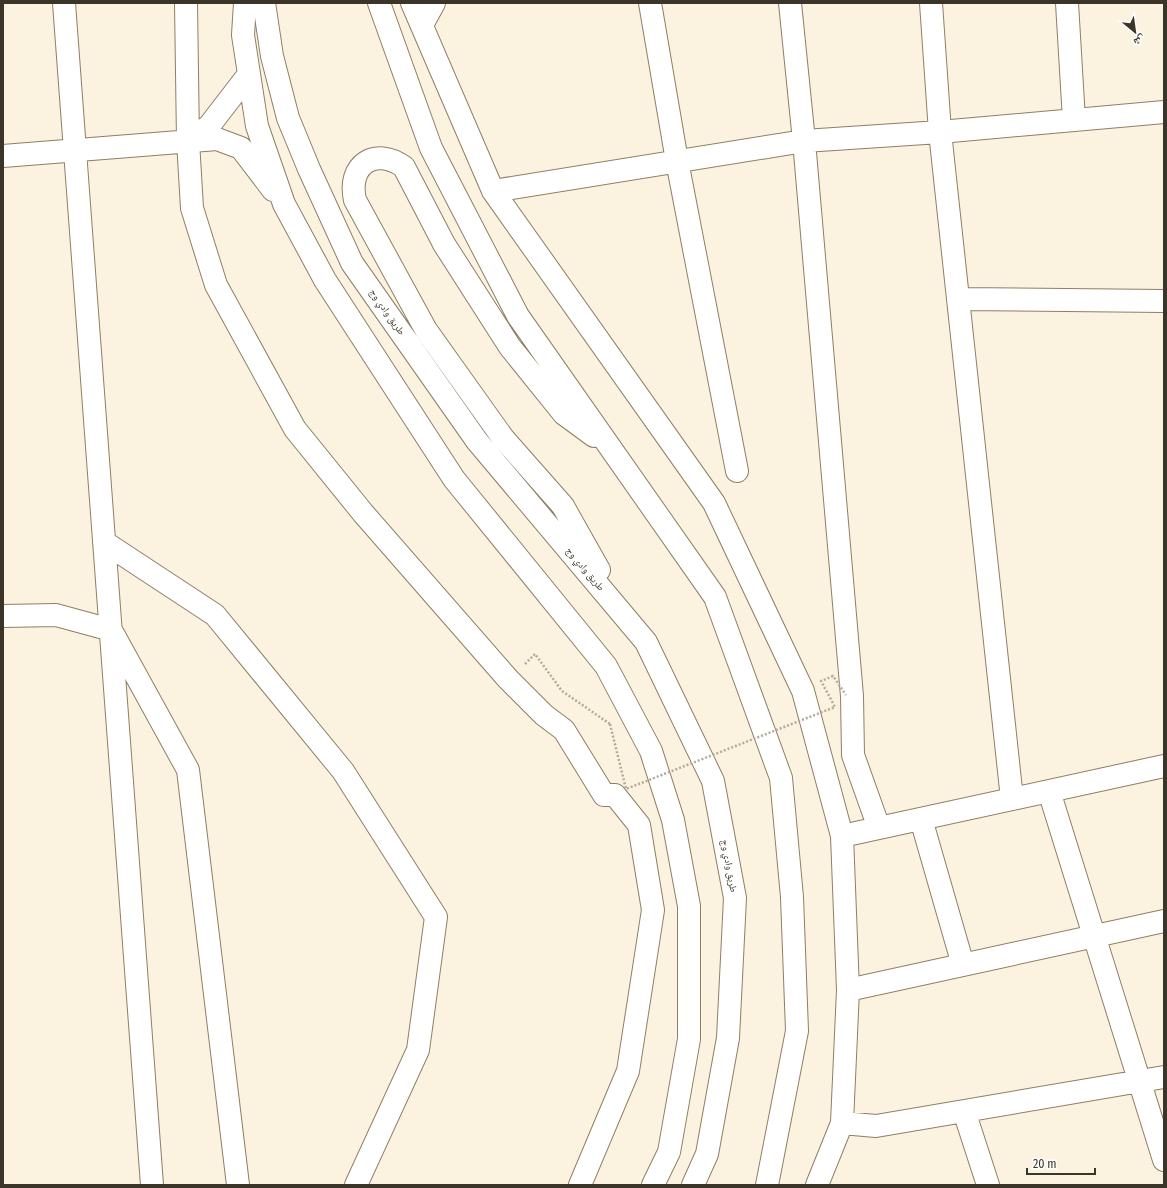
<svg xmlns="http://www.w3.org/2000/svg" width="1167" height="1188" viewBox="0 0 1167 1188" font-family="'Fira Sans Condensed','Noto Naskh Arabic',sans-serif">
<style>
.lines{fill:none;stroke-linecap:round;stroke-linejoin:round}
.minor-casing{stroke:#8e7f64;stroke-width:24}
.major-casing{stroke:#8e7f64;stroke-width:24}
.path{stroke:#b3aa9b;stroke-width:2.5;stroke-dasharray:2 2;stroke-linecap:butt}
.minor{stroke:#fff;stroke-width:22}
.major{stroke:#fff;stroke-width:22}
.path-bridge{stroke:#b3aa9b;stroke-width:2.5;stroke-dasharray:2 2;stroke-linecap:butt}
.labels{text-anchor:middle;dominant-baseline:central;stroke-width:3;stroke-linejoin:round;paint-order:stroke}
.street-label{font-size:10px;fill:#3b3529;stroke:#fff}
</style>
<rect width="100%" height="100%" fill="#fcf2e0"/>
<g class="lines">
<defs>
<path id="minor" d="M64 3 152 1185
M186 3 188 141 192 208 216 285 295 429 363 513 508 679 544 715 564 730 604 795H615L639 825 653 910 628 1071 580 1185
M245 3 243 35 257 126 284 204 325 280 454 479 606 666 651 751 673 820 689 906V1039L669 1152 653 1185
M412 3 493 191 714 503 803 691 842 836 848 990 842 1123 817 1185
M650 3 677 161 737 471
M790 3 804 141 852 696 853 755 879 828
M931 3 940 132 1012 799
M1067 3 1074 120
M422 25 434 3
M188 141 209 126 249 74
M3 156 217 139 241 148 273 190
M493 191 804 141 940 132 1164 112
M958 299 1164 301
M104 542 215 615 343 771 436 917 418 1050 356 1185
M3 616 56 615 111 630 188 770 238 1185
M1049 791 1164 1160
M921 819 963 965
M842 836 1164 766
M848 990 1164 921
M964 1111 988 1185
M842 1123 876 1126 1164 1077"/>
<path id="major" d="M264 3 272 56 288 118 309 169 352 263 477 441 646 642 713 781 735 898 728 1038 707 1154 693 1185
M379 3 431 148 518 316 715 597 781 778 792 897 797 1031 767 1185
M594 436 564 414 510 347 444 244 404 167C375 146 347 165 355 200L426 330 503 438 563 506 599 570"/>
</defs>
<use href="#minor" class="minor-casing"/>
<use href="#major" class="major-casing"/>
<path class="path" d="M525 664 535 654 562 691 610 724"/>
<use href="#minor" class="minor"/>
<use href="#major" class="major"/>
<path class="path-bridge" d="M610 724 626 789 835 707 821 681 833 676 846 695"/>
</g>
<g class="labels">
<g class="street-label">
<text transform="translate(387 312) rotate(55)">طريق وادي وج</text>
<text transform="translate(585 569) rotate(50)">طريق وادي وج</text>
<text transform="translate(729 866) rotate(80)">طريق وادي وج</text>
</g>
</g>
<rect width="1167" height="1188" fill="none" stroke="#3b3529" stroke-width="8"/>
<g transform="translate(1135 32) rotate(151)" stroke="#ffffff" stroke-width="3" paint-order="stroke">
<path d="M0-3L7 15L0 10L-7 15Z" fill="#3b3529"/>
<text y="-6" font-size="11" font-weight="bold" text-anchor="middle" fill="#3b3529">ش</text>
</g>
<path d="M1027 1168v6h68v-6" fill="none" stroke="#3b3529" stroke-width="2"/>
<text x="1033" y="1168" font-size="12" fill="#3b3529" stroke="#ffffff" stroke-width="3" paint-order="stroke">20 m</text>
</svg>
